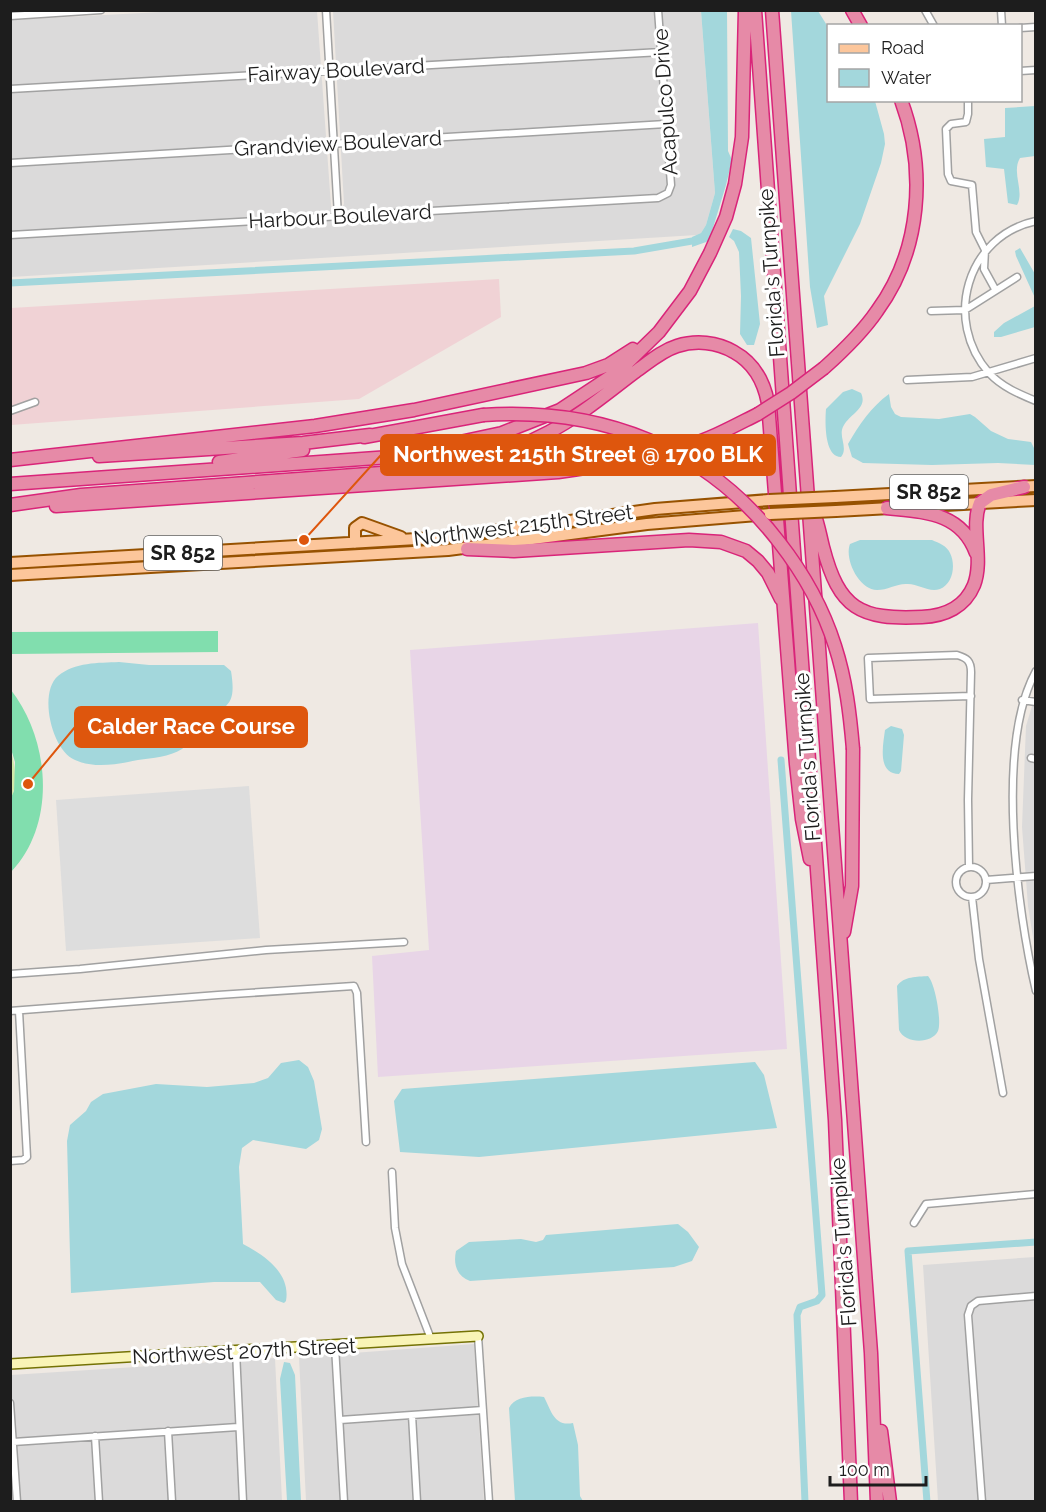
<svg xmlns="http://www.w3.org/2000/svg" width="1046" height="1512" viewBox="0 0 1046 1512" font-family="Raleway,sans-serif">
<style>
.residential{fill:#dbdada}
.commercial{fill:#f0d2d5}
.industrial{fill:#e8d5e7}
.grass{fill:#d1e9a9}
.pitch{fill:#81deae}
.parking{fill:#ddd}
.water{fill:#a3d7dc}
.lines{fill:none;stroke-linecap:round;stroke-linejoin:round}
.canal{stroke:#a3d7dc;stroke-width:7}
.street-casing{stroke:#a1a1a1;stroke-width:9}
.secondary-casing{stroke:#747205;stroke-width:12}
.primary-casing{stroke:#975200;stroke-width:14}
.highway-casing{stroke:#d92479;stroke-width:15}
.street{stroke:#fff;stroke-width:6}
.secondary{stroke:#f9f4b6;stroke-width:9}
.primary{stroke:#fcc69b;stroke-width:10}
.highway{stroke:#e68aa7;stroke-width:12}
.primary-bridge-casing{stroke:#975200;stroke-width:14;stroke-linecap:butt}
.highway-bridge-casing{stroke:#d92479;stroke-width:15;stroke-linecap:butt}
.primary-bridge{stroke:#fcc69b;stroke-width:10}
.highway-bridge{stroke:#e68aa7;stroke-width:12}
.labels{text-anchor:middle;dominant-baseline:central;stroke-width:6;stroke-linejoin:round;paint-order:stroke}
.shield{fill:#fff;stroke:#616161;stroke-width:1.5}
.shield-label{font-size:20px;font-weight:bold;fill:#1d1d1d}
.street-label{font-size:21px;fill:#1d1d1d;stroke:#fff}
.leader{fill:none;stroke:#de560d;stroke-width:2}
.callout-dot{fill:#de560d;stroke:#fff;stroke-width:2}
.callout{fill:#de560d;stroke:#de560d;stroke-width:2}
.callout-label{font-size:22px;text-anchor:middle;font-weight:bold;fill:#fff}
</style>
<rect width="100%" height="100%" fill="#efe9e3"/>
<path class="residential" d="M179 11H317L331 206 338 216 344 204 333 11H701L715 193 706 225 701 233 697 235 11 277V20Z
M1035 696V950L1028 906 1022 827 1026 726Z
M1035 1257V1501H938L923 1265Z
M474 1344 484 1501H306L299 1357Z
M275 1358 282 1501 11 1502V1375Z"/>
<path class="commercial" d="M499 279 501 317 359 399 11 425V308Z"/>
<path class="industrial" d="M758 623 787 1049 378 1077 372 956 429 950 410 650Z"/>
<path class="grass" d="M10 749C16 765 17 784 11 800Z"/>
<path class="pitch" d="M218 631V652L11 654V632Z
M11 690C50 740 57 824 11 872L10 800 14 791 15 762 11 749Z"/>
<path class="parking" d="M249 786 260 938 66 951 56 800Z"/>
<path class="water" d="M701 11H727L728 151 732 160 726 185 709 241 692 247V237L701 233 706 225 715 193Z
M791 11H818L828 27V100L875 101 884 134 885 144 881 163 860 224 824 296 828 325 817 328 810 287Z
M1035 106V156L1020 158C1011 173 1025 191 1017 205L1008 203 1004 169 986 167 984 139 1005 137V108Z
M733 229 741 231 751 238 760 324 754 345H747L740 334 741 296 739 252 734 241 729 237Z
M1020 248 1035 274V298L1016 256 1015 251Z
M1035 306V327L1001 337H994V332L1004 323Z
M852 389 861 393C868 408 851 413 844 425 837 436 849 447 841 457 824 457 825 421 826 409L843 392Z
M889 394 891 407 895 414 901 417 939 419 970 414 975 417 991 431 1008 439 1031 442 1035 450V465L998 463 932 465 863 463 852 457 848 444C859 425 871 407 889 394Z
M860 540H932C939 543 947 546 950 553 956 565 953 584 940 589 929 593 919 584 908 584 897 583 888 590 877 590 859 590 844 559 850 544Z
M119 662 149 665H224L231 671C237 709 226 703 202 725 194 732 191 743 182 749 169 757 153 758 138 760 118 764 95 769 75 760 52 751 38 693 58 676 75 662 98 663 119 662Z
M891 726 902 729 904 735 901 771 899 774C877 774 883 745 885 730Z
M928 976C935 983 942 1021 938 1031 932 1044 905 1044 899 1030L897 986C904 976 917 977 928 976Z
M299 1060 308 1067 314 1081 322 1129 319 1140 306 1149 253 1140 242 1148 239 1167 243 1244C264 1255 291 1273 286 1301L284 1303 276 1300 260 1282H214L71 1293 67 1141 70 1125 86 1111 91 1102 103 1094 156 1084 207 1087 254 1083 268 1078 281 1063Z
M755 1062 764 1075 777 1128 479 1157 400 1152 394 1101 402 1089Z
M678 1224 688 1232 699 1247 692 1261 674 1267 470 1281C457 1276 453 1265 456 1251L469 1242 521 1239 536 1242 543 1240 546 1235Z
M284 1362 290 1363 295 1375 301 1501H287L280 1379Z
M544 1397C551 1410 554 1427 573 1423L578 1445 580 1496 583 1501H515L509 1408C515 1396 532 1396 544 1397Z"/>
<g class="lines">
<path class="canal" d="M10 283 634 251 698 240
M781 760 822 1295 817 1301 800 1307 797 1315 805 1502
M927 1502 908 1251 1036 1242"/>
<defs>
<path id="street" d="M326 10 338 216
M925 10 934 26
M1001 10 1002 26
M10 16 101 10
M1020 28 1036 27
M1020 71 1036 70
M10 89 661 52
M968 100V114L966 122 951 124 946 129 948 174 951 181 972 185 976 232 985 250 984 269 995 289
M10 163 666 124
M1036 221C966 236 943 321 989 373 1002 387 1019 394 1036 401
M10 235 658 198 668 193 671 185 658 10
M931 311 965 310 1017 277
M907 380 972 377 1036 358
M10 411 35 402
M1036 671C995 745 1017 910 1036 991
M1022 700 1036 702
M1031 758 1036 759
M969 867 968 800 971 672C971 661 967 658 957 655L868 658 870 699 971 696
M956 882a15 15 0 1 1 30 0a15 15 0 1 1-30 0Z
M986 880 1036 876
M972 897 979 959 1003 1093
M10 974 80 969 266 950 404 942
M10 1011 218 995 354 986 357 993 366 1142
M10 1161 23 1160 27 1157 19 1011
M392 1172 395 1228 402 1264 431 1339
M914 1223 926 1204 1036 1194
M478 1336 489 1502
M335 1346 344 1502
M236 1351 243 1502
M10 1403 17 1502
M412 1415 417 1502
M340 1420 483 1410
M168 1431 172 1502
M95 1436 99 1502
M13 1442 238 1427
M982 1502 968 1315 971 1306 978 1301 1036 1296"/>
<path id="secondary" d="M10 1364 478 1336"/>
<path id="primary" d="M835 497 1036 486
M836 511 1036 500
M355 543V528L362 523 401 537
M10 563 434 538 527 527 655 509 769 500
M10 575 448 550 647 524 770 514"/>
<path id="highway" d="M755 10 835 1120 851 1502
M772 10 871 1353 877 1502
M852 10 861 26
M824 368C843 351 862 333 877 311 921 251 927 170 901 100
M364 437 483 415
M99 456 303 443 370 435
M10 460 315 426 414 410 586 373 608 365 633 349
M219 462 303 450
M10 484 390 457 502 433 560 410 619 371 659 332 690 291 710 253 726 217 735 184 742 137 745 10
M810 503C817 517 819 531 823 547 839 609 860 620 922 617 945 616 965 607 974 585 984 559 970 526 980 503L991 495 1024 487
M10 505 81 495 423 470C467 465 510 453 549 432 580 416 607 393 635 372 648 363 661 351 677 346 696 340 717 342 734 352 754 363 764 382 768 403L796 764 802 819 810 859
M56 506 558 472C601 466 644 459 686 446 711 439 734 426 758 414
M887 508C924 512 961 512 976 553
M467 549 514 551 689 540 721 542 746 551 758 561 768 573 781 599
M844 932 852 886 853 749
M881 1431 890 1502"/>
</defs>
<use href="#street" class="street-casing"/>
<use href="#secondary" class="secondary-casing"/>
<use href="#primary" class="primary-casing"/>
<use href="#highway" class="highway-casing"/>
<use href="#street" class="street"/>
<use href="#secondary" class="secondary"/>
<use href="#primary" class="primary"/>
<use href="#highway" class="highway"/>
<defs>
<path id="primary-bridge" d="M769 500 835 497
M770 514 836 511"/>
<path id="highway-bridge" d="M758 414 791 393 824 368
M483 415C602 407 706 447 779 542 804 574 823 608 835 646 846 680 850 714 853 749"/>
</defs>
<use href="#primary-bridge" class="primary-bridge-casing"/>
<use href="#highway-bridge" class="highway-bridge-casing"/>
<use href="#primary-bridge" class="primary-bridge"/>
<use href="#highway-bridge" class="highway-bridge"/>
</g>
<g class="labels">
<g class="shield">
<rect x="890" y="475" width="78" height="34" rx="4.5"/>
<rect x="144" y="536" width="78" height="34" rx="4.5"/>
</g>
<g class="shield-label">
<text x="929" y="492">SR 852</text>
<text x="183" y="553">SR 852</text>
</g>
<g class="street-label">
<text transform="translate(336 70) rotate(-3)">Fairway Boulevard</text>
<text transform="translate(665 102) rotate(-94)">Acapulco Drive</text>
<text transform="translate(338 143) rotate(-3)">Grandview Boulevard</text>
<text transform="translate(340 216) rotate(-3)">Harbour Boulevard</text>
<text transform="translate(771 273) rotate(-94)">Florida's Turnpike</text>
<text transform="translate(523 525) rotate(-7)">Northwest 215th Street</text>
<text transform="translate(807 757) rotate(-94)">Florida's Turnpike</text>
<text transform="translate(843 1242) rotate(-94)">Florida's Turnpike</text>
<text transform="translate(244 1351) rotate(-3)">Northwest 207th Street</text>
</g>
</g>
<path class="leader" d="M304 540L381 455M28 784L75 727"/>
<g class="callout-dot">
<circle cx="304" cy="540" r="6"/>
<circle cx="28" cy="784" r="6"/>
</g>
<g class="callout">
<rect x="381" y="435" width="394" height="40" rx="6"/>
<rect x="75" y="707" width="232" height="40" rx="6"/>
</g>
<g class="callout-label">
<text x="578" y="462">Northwest 215th Street @ 1700 BLK</text>
<text x="191" y="734">Calder Race Course</text>
</g>
<rect width="1046" height="1512" fill="none" stroke="#1d1d1d" stroke-width="24"/>
<rect x="827" y="24" width="195" height="78" fill="#ffffff" stroke="#a5a5a5" stroke-width="1.5"/>
<rect x="839" y="44" width="30" height="9" fill="#fcc69b" stroke="#a5a5a5" stroke-width="1.5"/>
<text x="881" y="54" font-size="18" fill="#1d1d1d">Road</text>
<rect x="839" y="69" width="30" height="18" fill="#a3d7dc" stroke="#a5a5a5" stroke-width="1.5"/>
<text x="881" y="84" font-size="18" fill="#1d1d1d">Water</text>
<path d="M830 1476v9h96v-9" fill="none" stroke="#1d1d1d" stroke-width="3"/>
<text x="839" y="1476" font-size="18" fill="#1d1d1d" stroke="#ffffff" stroke-width="4.5" paint-order="stroke">100 m</text>
</svg>
